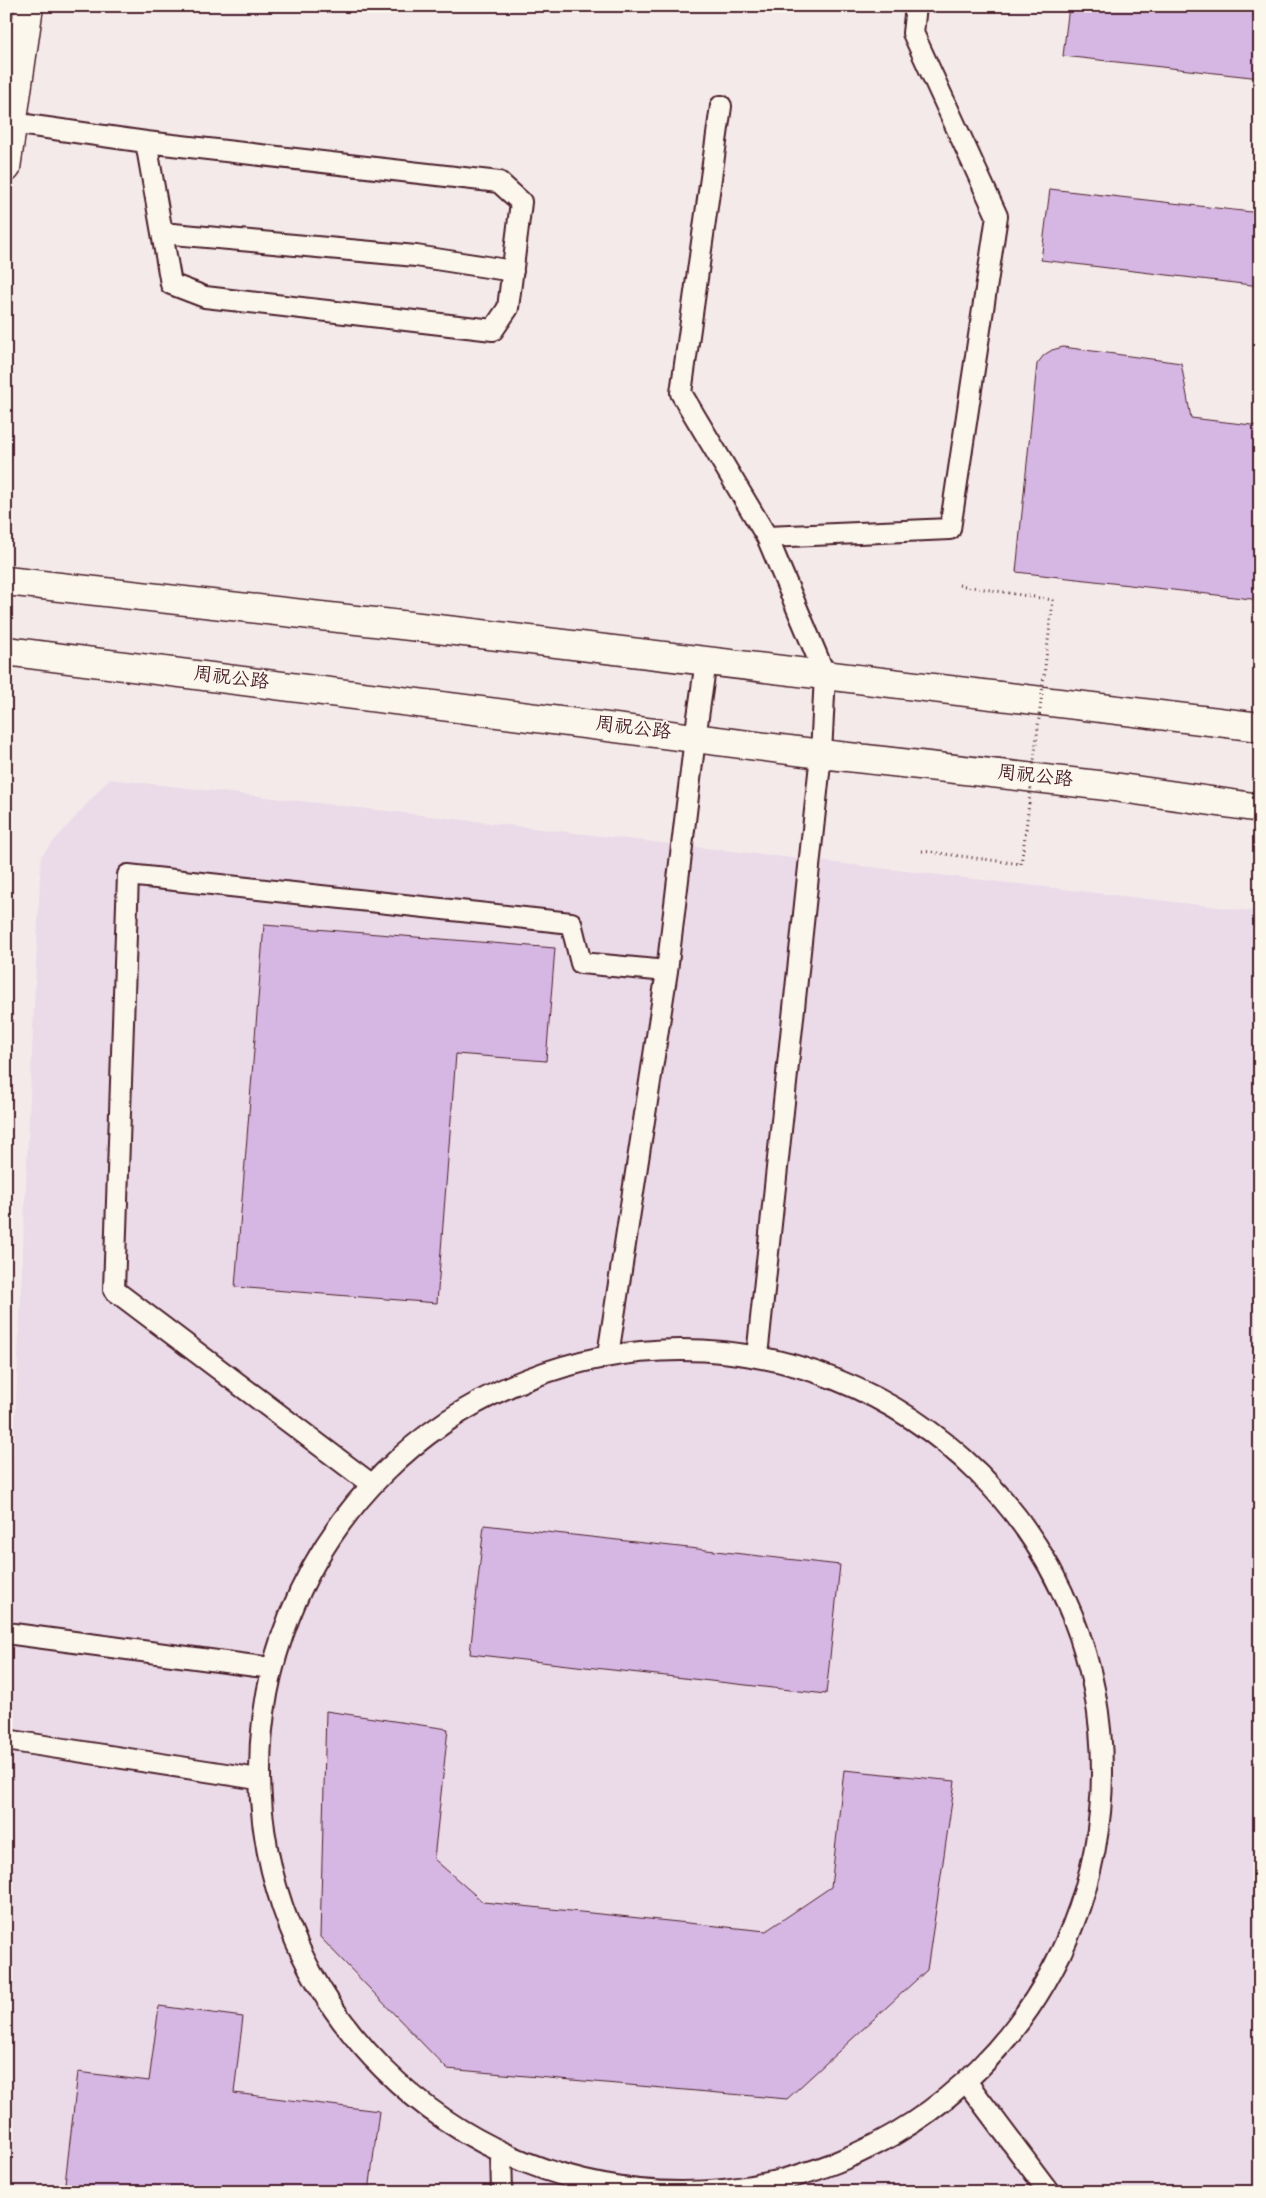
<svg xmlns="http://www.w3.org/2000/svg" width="1266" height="2198" viewBox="0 0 1266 2198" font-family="'Gochi Hand','LXGW WenKai TC',sans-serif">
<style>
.built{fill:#ebdae8}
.building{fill:#d6b6e3;stroke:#4a1f2b}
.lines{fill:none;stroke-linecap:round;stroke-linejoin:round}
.service-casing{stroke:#4a1f2b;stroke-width:24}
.minor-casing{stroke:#4a1f2b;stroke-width:31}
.tertiary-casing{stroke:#4a1f2b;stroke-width:31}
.path{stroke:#4a1f2b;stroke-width:3;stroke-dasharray:1 4;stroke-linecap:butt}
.service{stroke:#fbf7ec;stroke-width:20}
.minor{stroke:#fbf7ec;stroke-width:28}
.tertiary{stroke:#fbf7ec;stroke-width:28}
.path-bridge{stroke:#4a1f2b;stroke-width:3;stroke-dasharray:1 4;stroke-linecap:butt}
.labels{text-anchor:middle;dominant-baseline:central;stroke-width:4;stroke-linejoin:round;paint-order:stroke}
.street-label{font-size:19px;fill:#4a1f2b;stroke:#fbf7ec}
</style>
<rect width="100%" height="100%" fill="#f4eaea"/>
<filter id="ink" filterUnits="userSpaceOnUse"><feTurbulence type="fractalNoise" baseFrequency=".02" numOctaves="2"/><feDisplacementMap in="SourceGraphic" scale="10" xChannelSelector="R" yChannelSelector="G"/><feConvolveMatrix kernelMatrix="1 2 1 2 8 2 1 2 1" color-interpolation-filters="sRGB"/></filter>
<g filter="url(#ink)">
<path class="built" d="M109 779 1260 912V2192H6V1619L41 856Z"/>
<path class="building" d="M1069 6H1260V78L1063 56Z
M1050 189 1260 213V286L1041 260Z
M1063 347 1181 363 1191 418 1260 426V600L1016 572 1037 364 1044 355 1052 350Z
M264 925 555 948 546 1061 456 1054 437 1303 235 1287Z
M484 1525 840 1565 826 1694 470 1654Z
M326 1711 448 1729 434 1859 483 1902 766 1931 831 1887 844 1770 955 1781 927 1970 787 2099 447 2069 320 1937Z
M159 2006 243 2017 234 2093 379 2111 369 2192H64L78 2072 149 2081Z"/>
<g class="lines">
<defs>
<path id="service" d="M721 106 681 393 767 537 825 675 821 754 757 1356
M12 123 146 142 499 182 521 202 508 308 493 330 205 297 171 284 146 142
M162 233 416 256 513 271
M767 537 950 529 997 216 913 33 916 6
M260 1771a421 421 0 1 1 842 0a421 421 0 1 1-842 0Z
M608 1355 667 971 695 738 706 661
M371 1484 114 1290 128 875 571 923 581 963 667 971
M6 1633 271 1668
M6 1740 258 1779
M968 2084 1049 2192
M501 2153 502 2192"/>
<path id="minor" d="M6 168 29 6"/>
<path id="tertiary" d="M6 581 464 632 1260 727
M6 651 821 754 1107 786 1260 808"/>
</defs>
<use href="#service" class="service-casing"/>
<use href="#minor" class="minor-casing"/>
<use href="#tertiary" class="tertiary-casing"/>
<path class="path" d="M959 585 1053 600 1047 650
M922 851 1021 864 1026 829"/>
<use href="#service" class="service"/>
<use href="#minor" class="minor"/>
<use href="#tertiary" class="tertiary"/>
<path class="path-bridge" d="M1026 829 1047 650"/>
</g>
</g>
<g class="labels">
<g class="street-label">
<text transform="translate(231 680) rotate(7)">周祝公路</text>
<text transform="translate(633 730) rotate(7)">周祝公路</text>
<text transform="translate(1035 778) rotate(6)">周祝公路</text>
</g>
</g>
<rect width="1266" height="2198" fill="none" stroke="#fbf7ec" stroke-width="25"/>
<rect x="12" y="12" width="1241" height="2173" fill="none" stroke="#4a1f2b" stroke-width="2" filter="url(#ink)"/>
</svg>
